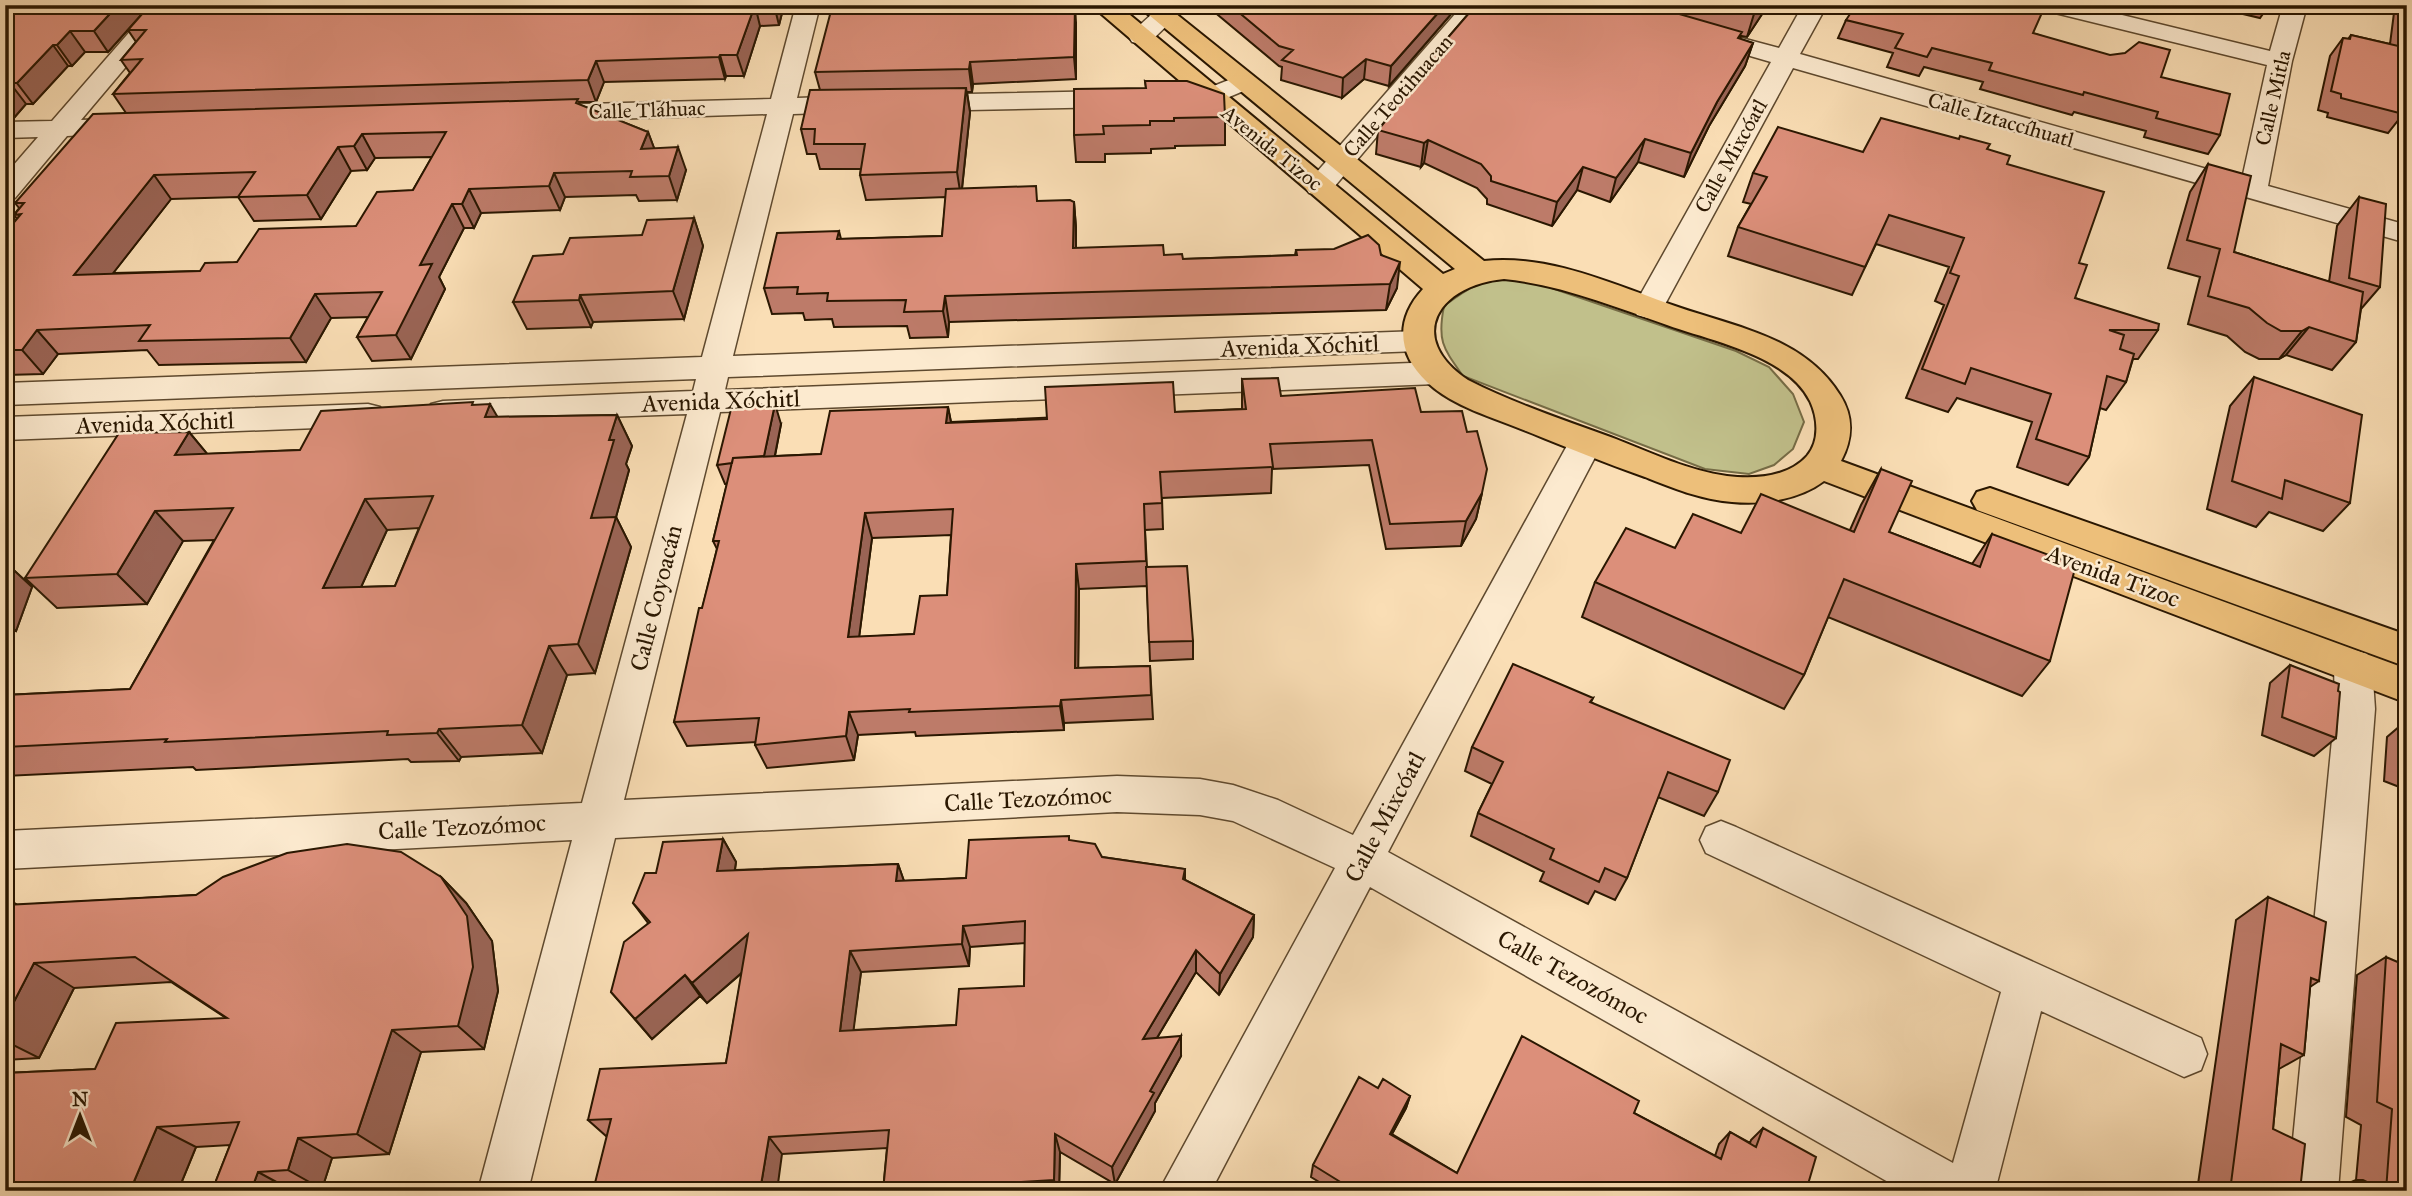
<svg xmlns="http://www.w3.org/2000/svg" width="2412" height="1196" viewBox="0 0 2412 1196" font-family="'IM FELL Great Primer',serif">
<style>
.green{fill:#c1c08b;stroke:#766c46;stroke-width:2}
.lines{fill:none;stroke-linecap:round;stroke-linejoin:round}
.minor-casing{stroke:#5e492e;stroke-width:3}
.major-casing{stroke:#2a1701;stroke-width:4}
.minor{fill:#fceacf;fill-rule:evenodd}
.major{fill:#edbf7a;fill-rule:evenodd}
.wall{fill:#bd7b69;stroke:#2a1701;stroke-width:2;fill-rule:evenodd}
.shaded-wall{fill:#9a6455;stroke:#2a1701;stroke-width:2}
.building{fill:#dc8f7a;stroke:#2a1701;stroke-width:2;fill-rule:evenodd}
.labels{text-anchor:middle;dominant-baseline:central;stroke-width:5;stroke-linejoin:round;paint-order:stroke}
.far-street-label{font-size:21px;fill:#2a1701;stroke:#fceacf}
.street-label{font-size:24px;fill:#2a1701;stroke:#fceacf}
</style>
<rect width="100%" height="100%" fill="#fadeb5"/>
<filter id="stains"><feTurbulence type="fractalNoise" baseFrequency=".00286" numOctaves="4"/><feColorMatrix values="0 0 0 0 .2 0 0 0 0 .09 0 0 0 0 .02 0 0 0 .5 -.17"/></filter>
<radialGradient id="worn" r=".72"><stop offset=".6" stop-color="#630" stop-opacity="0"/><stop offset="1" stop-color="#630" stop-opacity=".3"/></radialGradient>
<path class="green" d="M1512 279 1531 281 1736 351 1769 367 1793 394 1804 422 1793 449 1774 465 1749 474 1705 469 1463 376C1443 348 1437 341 1444 306 1469 287 1480 280 1512 279Z"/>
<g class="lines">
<defs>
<path id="minor" d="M153 5H178L81 120 130 118 139 120 143 126 139 132 67 136 15 198 5 200V175L38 137 5 138V122L52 121Z
M796 5H820L797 98 854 96 863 99 867 104 863 109 854 112 793 114 733 356 1419 331 1430 334 1435 341 1430 348 1419 351 728 377 725 390 1437 362 1448 365 1453 373 1448 381 1437 384 720 412 624 800 1117 776 1200 779 1233 785 1278 800 1353 835 1569 442 1574 434 1586 430 1598 434 1603 442 1388 852 1953 1163 2001 992 1706 853 1700 840 1706 827 1721 821 1736 827 2201 1038 2207 1054 2201 1070 2184 1077 2041 1011 1995 1191H1904L1370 887 1211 1191H1159L1335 868 1233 821 1200 815 1117 812 615 838 528 1191H478L572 840 5 869V831L582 803 687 414 443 423 431 420 427 412 431 404 443 401 693 391 696 379 5 405V383L702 357 767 114 549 121 540 119 536 113 540 107 549 105 771 99Z
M1162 5H1188L1150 42 1141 44 1132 42 1129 37 1132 32Z
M1463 5H1488L1329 193 1319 195 1309 193 1305 187 1309 181Z
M1803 5H1827L1800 54 2242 179 2267 65 2043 10 2039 5H2081L2270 51 2283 5H2307L2292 61 2268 186 2407 225V243L1793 68 1663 308 1659 315 1648 318 1637 315 1633 308 1771 62 1695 40 1692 35 1695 30 1704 28 1779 48Z
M1244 74 1253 77 1257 82 1253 87 1210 105 919 111 910 108 906 103 910 98 919 95 1206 89Z
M368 404 380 407 384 415 380 423 368 426 5 440V417Z
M2353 650 2367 654 2372 665 2375 709 2338 1191H2288L2335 709 2334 665 2339 654Z"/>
<path id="major" d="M1091 5H1118L1443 274 1455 269 1137 5H1165L1484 261C1549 254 1615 285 1675 306 1735 327 1804 337 1840 395 1854 417 1853 438 1841 461L2407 669V703L1824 481C1799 500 1762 505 1732 502 1702 500 1673 488 1645 477 1605 463 1566 447 1526 431 1493 417 1453 407 1427 382 1397 354 1395 319 1423 289ZM1504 279C1561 285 1613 306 1667 325 1711 341 1787 355 1810 401 1818 418 1820 441 1807 456 1787 478 1754 479 1727 476 1689 471 1652 453 1616 439 1567 421 1515 404 1468 380 1404 337 1439 285 1504 279Z
M1990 488 2407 635V667L1977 510 1972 501 1977 492Z"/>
</defs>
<use href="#minor" class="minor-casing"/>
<use href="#major" class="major-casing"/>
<use href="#minor" class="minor"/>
<use href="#major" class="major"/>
</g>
<path class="wall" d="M5 5H784L779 25 760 26 744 76H726L725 79 604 82 596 102H579L580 105 648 132 654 148 686 170 677 200 639 201 636 195 565 197 560 210 481 213 474 228H464L439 277 445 289 411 359 372 361 357 337 368 317 331 318 306 362 159 365 147 350 58 354 43 374 6 375 5 233 17 219 14 215 19 208 15 203 126 113 113 94 130 73 121 60 136 42 128 30 134 23 108 52H85L72 66H68L33 104H26L13 119 5 120ZM432 157 413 190 356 226 237 262 200 271 113 273 171 199 238 197 254 221 321 219 351 171 367 170 375 158Z
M1206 5H1459L1389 86 1364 79 1342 98 1281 80 1282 67 1279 66Z
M1476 5H1768L1747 37 1741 36 1740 39 1753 43 1745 66 1709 126 1684 177 1638 162 1610 202 1577 190 1552 226 1487 204V199L1477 188 1424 163 1421 167 1376 154 1378 130 1418 82 1420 70Z
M2205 5H2269L2260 18Z
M2395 5H2407V83L2403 114 2388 133 2327 117 2328 113 2318 110 2330 56 2343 38 2348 39 2351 35 2390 44Z
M1846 20 2033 33 2161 77 2220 135 2208 154 2144 137 2146 131 2074 112 2072 115 1980 89 1983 82 1924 67 1919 76 1887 67 1893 53 1838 38Z
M1076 23V79L973 84 972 92H967L970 112 962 189 1038 201 1074 202 1076 228V248L1164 255 1183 259 1295 255 1296 250 1381 255 1397 288 1386 310 949 322 948 337 910 338 907 326 834 327 832 319 805 320 803 313 772 314 764 288 839 231 841 239 942 236 946 197 866 200 860 175 861 169H820L816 154H807L801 129 820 90 815 72Z
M1145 81 1225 117V145L1175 146V148L1151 149V153L1105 154V162H1076L1074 135 1146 88Z
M1987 149 2007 164 2079 263 2075 298 2158 330 2138 359H2133L2126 382 2106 410 2100 408 2089 457 2068 485 2017 467 2032 422 1957 398 1948 412 1906 398 1944 305 1935 301 1949 267 1876 244 1852 295 1728 256 1738 227 1751 204 1743 202 1753 173 1863 152Z
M2208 164 2234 252 2329 282 2337 226 2359 197 2380 287 2361 309 2356 342 2332 370 2286 355 2279 359H2259L2245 352 2227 336 2188 324 2200 277 2168 268 2190 192Z
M694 218 703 246 684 319 593 322 591 327 527 329 513 302 563 254 642 235Z
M2254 377 2350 503 2323 531 2269 512 2256 527 2207 509 2230 406Z
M1242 379 1281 396 1421 412 1482 493 1476 519 1461 546 1386 549 1369 465 1272 469 1271 493 1162 498 1163 529 1145 530 1147 567 1193 641V659L1150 661 1147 586 1079 589 1078 668 1150 666 1153 719 1064 723V730L916 736 915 732 858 735 854 760 767 768 755 745 756 742 687 746 674 722 717 549 713 541 727 484H725L717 465 781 424 775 456 821 454 948 407 951 422 1242 409ZM951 535 947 595 914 634 859 637 872 538Z
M475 405 497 417 617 415 632 446 626 464 629 470 616 517 631 547 595 673 567 675 542 753 461 757 459 761 411 762 408 759 196 770 193 767 5 776V695L130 689 214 540 183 541 147 604 57 608 25 578 189 432 207 454 300 450ZM419 528 395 586 361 587 387 530Z
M1881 469 1889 532 1972 564 1992 534 2050 661 2022 696 1828 617 1804 675 1784 709 1582 617 1595 582 1675 548 1741 533 1850 530 1861 505Z
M5 562 32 587 16 631H12L5 642Z
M2290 665 2338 691 2336 738 2314 756 2262 735 2270 683Z
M1593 698 1591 702 1718 792 1704 816 1658 797 1627 878 1615 900 1595 891 1588 904 1540 881 1544 872 1471 836 1478 813 1492 784 1465 771 1472 747Z
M2407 720V790L2384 781 2387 737Z
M723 839 736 862 735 870 898 864 904 881 966 878 1070 841 1102 857 1185 869V880L1254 915 1253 937 1219 995 1196 972 1157 1038 1181 1056 1155 1103V1111L1115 1184 1060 1152 1059 1191H883L887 1148 782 1154 606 1136 588 1120 726 1063 742 973 707 1003 700 996 652 1039 611 992 648 923 633 903 656 873ZM1025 943 1024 986 956 1025 853 1030 861 972 969 966 970 947Z
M441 877 466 903 492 941 498 991 484 1049 421 1052 389 1154 332 1158 322 1189 294 1191H212L230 1145 196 1147 178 1191H5V1073L95 1069 226 1018 171 982 74 988 39 1058 5 1060V897L17 905 196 895Z
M2268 897 2319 981 2310 987 2304 1055 2279 1069 2273 1129 2300 1191H2197L2236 920Z
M2386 957 2407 1191H2331L2356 1180 2361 1125 2346 1117 2357 975Z
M1378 1088 1410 1096 1406 1108 1392 1134 1457 1173 1634 1113 1715 1156 1719 1144 1730 1132 1750 1143 1751 1140 1763 1128 1806 1191H1334L1311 1177 1313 1165Z"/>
<path class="shaded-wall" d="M118 5H150L108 52 94 31Z
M755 5 760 26 744 76 737 55Z
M774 5H784L779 25Z
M1075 5 1076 23V79L1074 57Z
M1445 5H1459L1389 86 1391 66Z
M1760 5H1768L1747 37 1754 14Z
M70 31 85 52 72 66 57 45Z
M1753 43 1745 66 1709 126 1684 177 1691 153 1717 102Z
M53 45 68 66 33 104 17 83Z
M720 55 726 76 725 79 719 57Z
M1366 59 1364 79 1342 98 1343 78Z
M596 61 604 82 596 102 588 80Z
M970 62 973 84 972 92 969 69Z
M10 83 26 104 13 119 5 110V88Z
M966 88 970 112 961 197 957 172Z
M648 132 657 156 641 149Z
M362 134 375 158 367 170 354 146Z
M1645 139 1638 162 1610 202 1616 178Z
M1428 140 1424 163 1421 167 1424 143Z
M338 147 351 171 321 219 307 195Z
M678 147 686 170 677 200 669 176Z
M1583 167 1577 190 1552 226 1557 202Z
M554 173 565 197 560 210 549 186Z
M154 175 171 199 93 299 74 275Z
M469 189 481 213 474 228 462 204Z
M1074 202 1076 228V274L1073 248Z
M452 204 464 228 439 277 445 289 411 359 396 335 420 265Z
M694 218 703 246 684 319 673 291Z
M1400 262 1397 288 1386 310 1390 284Z
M315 294 331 318 306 362 290 338Z
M580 295 593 322 591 327 579 300Z
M945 296 949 322 948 337 943 311Z
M2309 327 2286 355 2279 359 2302 331Z
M37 330 58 354 43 374 22 350Z
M490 404 508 435 485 417Z
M775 404 781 424 770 480 763 460Z
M948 407 953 433 946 423Z
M617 415 632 446 626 464 629 470 616 517 631 547 595 673 578 644 591 518 609 440Z
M189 432 214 462 175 455Z
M1482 493 1476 519 1461 546 1466 521Z
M365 499 387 530 347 618 323 588Z
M155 511 183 541 147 604 117 574Z
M865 513 872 538 856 661 848 637Z
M5 562 32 587 16 631 5 621Z
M1076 564 1079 589 1078 692 1075 668Z
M5 625 12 631 5 642Z
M549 646 567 675 542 753 522 725Z
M1061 700 1064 723V730L1060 706Z
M849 712 858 735 854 760 846 736Z
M439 729 461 757 459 761 437 733Z
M723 839 736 862 731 894 717 871Z
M898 864 906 887 896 881Z
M441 877 466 903 492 941 498 991 484 1049 458 1026Z
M5 897 22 908 5 928Z
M1254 915 1253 937 1219 995 1220 974Z
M963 926 970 947 969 966 962 944Z
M748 934 762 955 707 1003 692 983Z
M1196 950V972L1145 1058 1143 1039Z
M850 951 861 972 851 1050 840 1031Z
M34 963 74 988 39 1058 5 1041V1019Z
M685 975 700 996 652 1039 635 1019Z
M392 1030 421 1052 389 1154 357 1134Z
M1181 1036V1056L1155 1103V1111L1115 1184 1112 1167 1150 1091Z
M1410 1096 1406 1108 1386 1145 1390 1134Z
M157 1127 196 1147 178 1191H130Z
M1055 1134 1060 1152 1059 1191H1057L1054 1180Z
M769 1137 782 1154 777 1191H760Z
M298 1138 332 1158 322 1189 288 1170Z
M258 1172 293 1191H251Z"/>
<path class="building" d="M5 5H118L94 31H70L57 45H53L17 83H10L5 88Z
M150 5H755L737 55H720L719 57 596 61 588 80 113 94 142 59 121 60 146 30H128Z
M838 5H1075L1074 57 970 62 969 69 815 72 832 7Z
M1230 5H1445L1391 66 1366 59 1343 78 1282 60 1293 50 1279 46Z
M1476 5H1648L1742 32 1738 38 1753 43 1717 102 1691 153 1645 139 1616 178 1583 167 1557 202 1491 181V176L1481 164 1428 140 1424 143 1378 130 1426 72 1420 70Z
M1721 5H1760L1754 14Z
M1856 5H2041L2045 6 2033 33 2110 55 2125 53 2139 42 2170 50 2161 77 2230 94 2220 135 2156 118 2158 112 2084 92 2083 95 1989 70 1992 63 1932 48 1927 57 1895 48 1903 34 1846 20Z
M2351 35 2407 48V83L2403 114 2341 98V94L2331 91 2343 38 2350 39Z
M1145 81H1187L1224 94 1225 117 1174 118V121H1150V125L1103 126 1104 134 1074 135V89L1146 88Z
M966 88 957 172 860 175 865 144H814L815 129H801L810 90Z
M578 99 576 103 648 132 641 149 678 147 669 176 630 177 632 171 554 173 549 186 469 189 462 204H452L420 265 432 264 396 335 357 337 382 292 315 294 290 338 139 341 150 325 37 330 22 350H5V233L21 214 14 215 24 203H15L93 114ZM446 132 413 190 377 192 356 226 259 229 237 262 205 263 200 271 74 275 154 175 255 172 238 197 307 195 338 147 354 146 362 134Z
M1881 118 1959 139 1960 136 1990 144 1987 149 2010 156 2007 164 2104 192 2079 263 2087 265 2075 298 2159 324 2158 330H2109L2124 335 2120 349 2134 354 2126 382 2107 376 2089 457 2036 439 2051 394 1971 368 1965 384 1922 369 1959 276 1950 273 1964 238 1889 215 1865 267 1738 227 1767 177 1753 173 1778 127 1863 152Z
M2208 164 2251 176 2234 252 2363 292 2356 342 2309 327 2302 331H2281L2267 323 2249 308 2208 296 2220 249 2187 240Z
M1036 186 1037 201 1070 200 1074 202 1073 248 1163 245 1164 255 1182 254 1183 259 1297 255 1296 250 1334 249 1368 235 1379 245 1381 255 1400 262 1390 284 945 296 943 311 904 312 906 300 827 301 828 293 797 294 798 287 764 288 777 233 839 231 837 239 942 236 946 189Z
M2359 197 2386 204 2380 287 2349 278Z
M694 218 673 291 580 295 579 300 513 302 533 256 563 254 570 238 642 235 647 220Z
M2254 377 2362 415 2350 503 2285 480 2282 499 2232 481Z
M1278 378 1281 396 1415 388 1421 412 1462 411 1467 432 1477 431 1487 469 1482 493 1466 521 1390 524 1372 440 1270 444 1273 467 1160 472 1162 503 1144 504 1146 561 1076 564 1075 668 1150 666 1151 695 1061 700 1060 706 909 712 910 709 849 712 846 736 755 745 759 718 674 722 699 608H702L719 541H713L733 458 821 454 830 411 948 407 946 423 1047 419 1045 387 1173 382 1175 412 1246 409 1242 379ZM953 509 947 595 920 596 914 634 848 637 865 513Z
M473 402 472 405 490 404 485 417 617 415 609 440H614L591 518 616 517 578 644 549 646 522 725 439 729 437 733 387 735 388 731 165 742 167 739 5 747V695L130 689 233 508 155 511 117 574 25 578 119 433 189 432 175 455 300 450 321 411ZM433 496 395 586 323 588 365 499Z
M775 404 764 456 733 458 732 463 717 465 732 405Z
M1881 469 1912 481 1889 532 1980 567 1992 534 2076 565 2050 661 1844 579 1804 675 1595 582 1626 528 1675 548 1693 514 1741 533 1761 494 1854 532Z
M1187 566 1193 641 1149 642 1146 567Z
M1513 664 1593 698 1590 702 1730 760 1718 792 1668 772 1627 878 1605 868 1599 882 1550 859 1554 849 1478 813 1503 762 1472 747Z
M2290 665 2339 684 2338 691 2340 692 2336 738 2282 717Z
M1069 836V840L1095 844 1102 857 1185 869 1183 879 1254 915 1220 974 1196 950 1143 1039 1181 1036 1150 1091 1154 1093 1112 1167 1055 1134 1054 1180 1022 1182V1191H883L889 1130 769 1137 760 1191H593L611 1119 588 1120 600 1069 726 1063 748 934 692 983 685 975 635 1019 611 992 624 942 650 922 633 903 645 873H656L663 842 723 839 717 871 898 864 896 881 966 878 969 840ZM1025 921 1024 986 959 989 956 1025 840 1031 850 951 962 944 963 926Z
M347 844 401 852 441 877 467 916 473 967 458 1026 392 1030 357 1134 298 1138 288 1170 258 1172 251 1191H212L239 1122 157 1127 130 1191H31L32 1190 5 1191V1139L7 1136H5V1073L95 1069 116 1023 227 1018 135 957 34 963 5 1019V905L196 895 223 877 287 853Z
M2268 897 2326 922 2319 981 2311 978 2304 1055 2281 1044 2273 1129 2305 1144 2300 1191H2230Z
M2386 957 2407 966V1191H2386L2392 1109 2377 1102Z
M1522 1036 1639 1101 1634 1113 1721 1159 1730 1132 1756 1147 1763 1128 1816 1157 1806 1191H1355L1313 1165 1359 1077 1378 1088 1383 1079 1410 1096 1390 1134 1457 1173Z
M2356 1180H2363L2385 1191H2355Z"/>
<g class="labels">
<g class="far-street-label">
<text transform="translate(1398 96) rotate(-49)">Calle Teotihuacan</text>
<text transform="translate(2273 98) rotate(-77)">Calle Mitla</text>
<text transform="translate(647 110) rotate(-2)">Calle Tláhuac</text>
<text transform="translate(2001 120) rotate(16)">Calle Iztaccíhuatl</text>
<text transform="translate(1272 148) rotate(39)">Avenida Tizoc</text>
<text transform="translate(1731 156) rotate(-61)">Calle Mixcóatl</text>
</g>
<g class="street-label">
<text transform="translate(1300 346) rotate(-2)">Avenida Xóchitl</text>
<text transform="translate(721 401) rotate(-2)">Avenida Xóchitl</text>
<text transform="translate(155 423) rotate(-2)">Avenida Xóchitl</text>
<text transform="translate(2113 576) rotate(20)">Avenida Tizoc</text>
<text transform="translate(656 598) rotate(-76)">Calle Coyoacán</text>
<text transform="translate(1028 799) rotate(-3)">Calle Tezozómoc</text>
<text transform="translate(1385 817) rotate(-62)">Calle Mixcóatl</text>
<text transform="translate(462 827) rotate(-3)">Calle Tezozómoc</text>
<text transform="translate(1573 977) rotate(29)">Calle Tezozómoc</text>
</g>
</g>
<rect width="2412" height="1196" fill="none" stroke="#fadeb5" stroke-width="28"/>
<rect x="7" y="7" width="2398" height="1182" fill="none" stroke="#2a1701" stroke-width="3.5"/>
<rect x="14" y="14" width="2384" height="1168" fill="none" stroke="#2a1701" stroke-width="2"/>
<g transform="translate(80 1116)" stroke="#fceacf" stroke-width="5" paint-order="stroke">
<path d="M0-5L12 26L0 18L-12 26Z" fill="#2a1701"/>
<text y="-10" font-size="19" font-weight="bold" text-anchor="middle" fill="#2a1701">N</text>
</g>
<rect width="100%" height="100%" filter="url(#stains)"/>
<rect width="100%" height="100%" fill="url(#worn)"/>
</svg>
